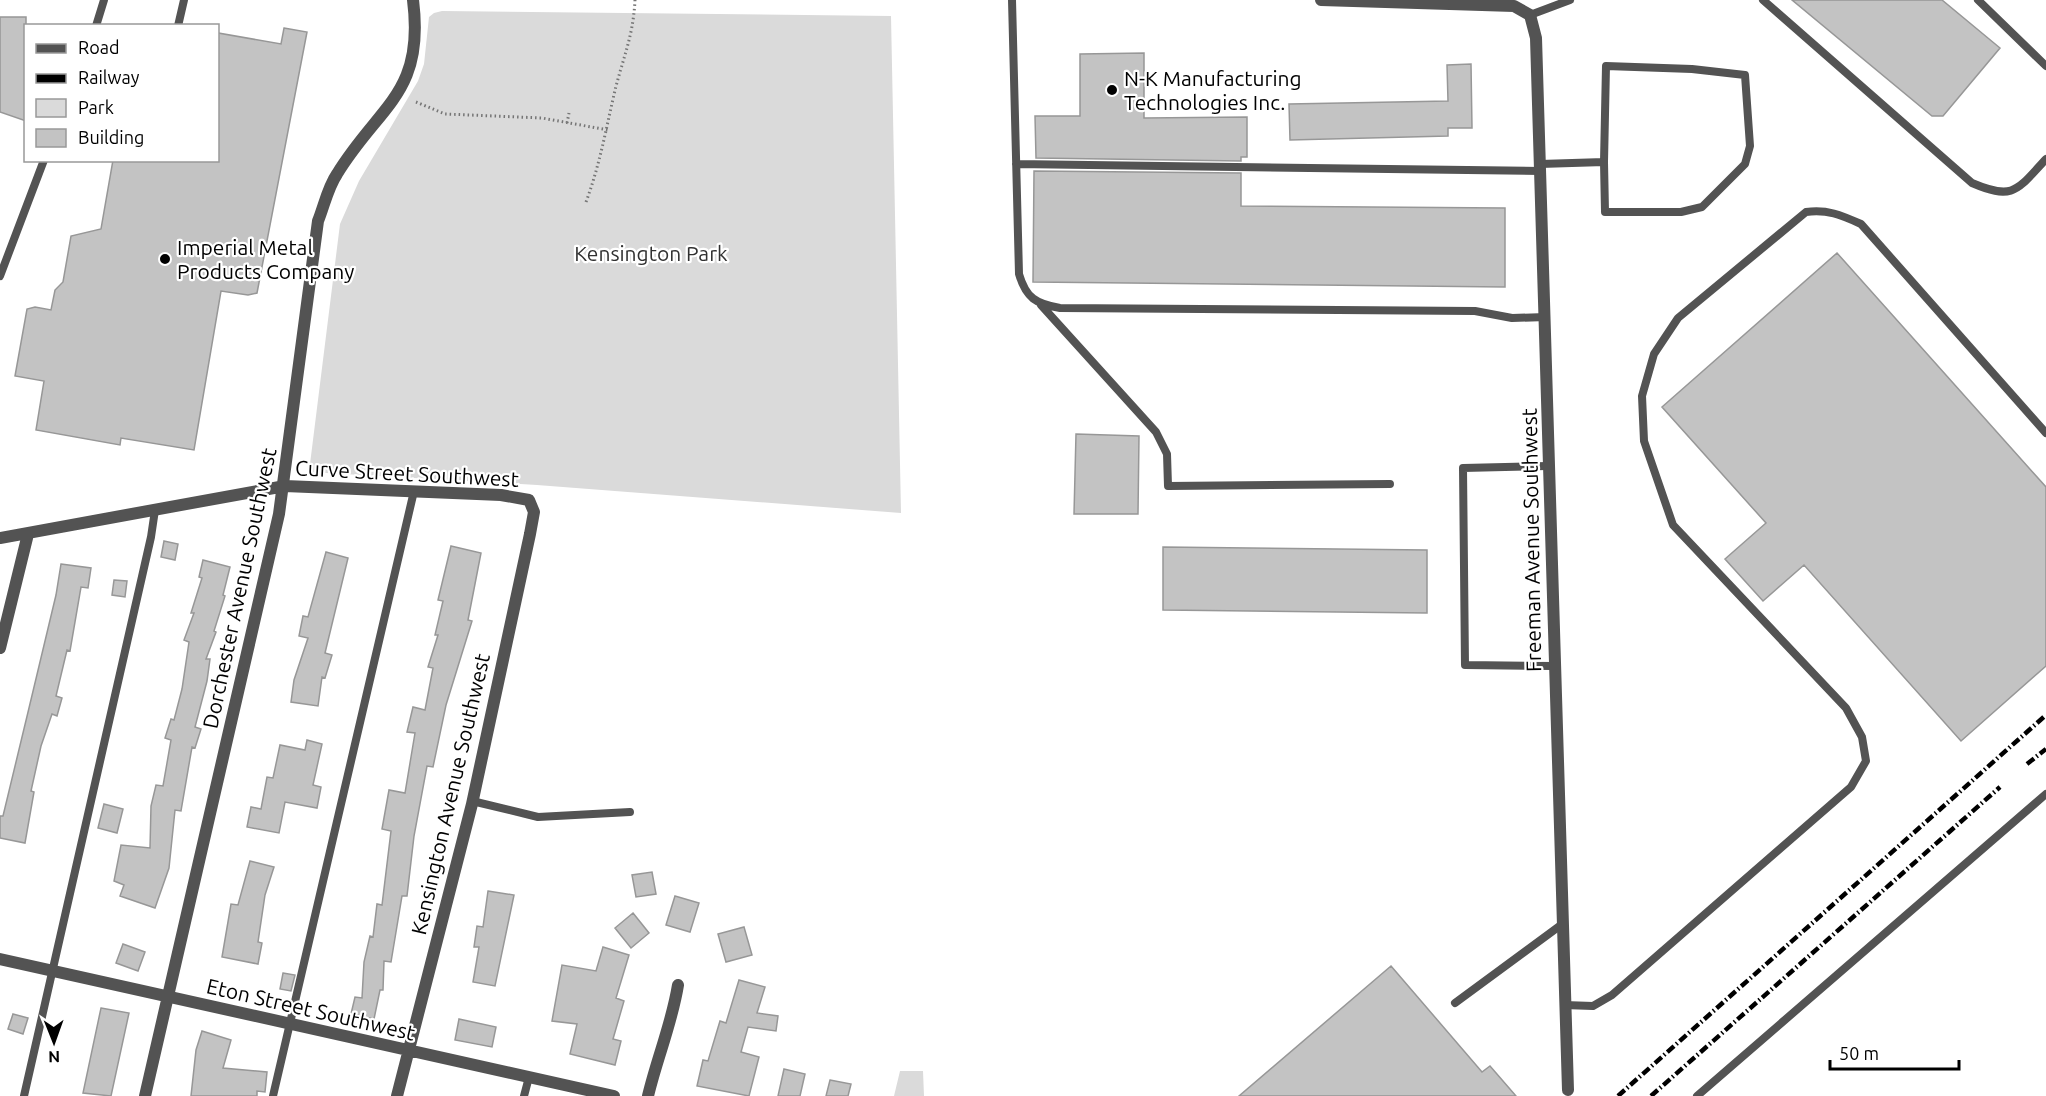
<svg xmlns="http://www.w3.org/2000/svg" width="2046" height="1096" viewBox="0 0 2046 1096" font-family="Ubuntu,sans-serif">
<style>
.green{fill:#dadada}
.building{fill:#c3c3c3;stroke:#979797;stroke-width:1.5}
.lines{fill:none;stroke-linecap:round;stroke-linejoin:round}
.path{stroke:#757575;stroke-width:3;stroke-dasharray:1.5 3;stroke-linecap:butt}
.lane{stroke:#535353;stroke-width:8}
.street{stroke:#535353;stroke-width:12}
.rail{stroke:#000;stroke-width:4.5;stroke-dasharray:9 3 1.5 3;stroke-linecap:butt}
.poi-dot{fill:#000;stroke:#fff;stroke-width:2}
.labels{text-anchor:middle;dominant-baseline:central;stroke-width:4.5;stroke-linejoin:round;paint-order:stroke}
.poi-label{font-size:21px;fill:#000;stroke:#fff;text-anchor:start}
.park-label{font-size:21px;fill:#313131;stroke:#fff}
.street-label{font-size:21px;fill:#000;stroke:#fff}
</style>
<rect width="100%" height="100%" fill="#fff"/>
<path class="green" d="M442 11 891 16 901 513 537 485 309 472 340 224 359 181 418 81 424 64 429 17 434 13Z
M900 1071H923L924 1096H894Z"/>
<path class="building" d="M1792 0H1942L2000 48 1943 116H1932Z
M0 17H26V121L0 112Z
M284 28 307 32 257 293 248 295 221 291 194 450 121 438 120 445 36 430 44 381 15 376 27 309 35 307 51 310 55 290 63 282 71 236 101 229 113 160H218V33L281 44Z
M1144 53V118L1247 117V157H1241V161L1036 158 1035 116H1080V54Z
M1471 64 1472 128H1448V136L1290 140 1289 104 1448 101 1447 65Z
M1034 171 1241 173V206L1505 208V287L1033 282Z
M1837 253 2046 487V666L1961 741 1804 565 1763 601 1725 559 1766 523 1662 407Z
M1076 434 1139 436 1138 514H1074Z
M164 541 178 544 175 560 161 557Z
M451 546 481 553 468 620 472 621 446 705 433 767 427 766 414 836 407 896H402L391 962 384 961 383 990H380L374 1019 351 1014 355 997 362 998 364 962 370 936 373 937 377 904 382 905 391 831 382 829 389 790 405 793 415 733 407 732 413 707 425 710 433 668 428 667 438 635H435L443 601 438 600Z
M1163 547 1427 550V613L1163 610Z
M326 552 348 558 325 653 332 655 325 678 322 677 318 706 291 702 294 680 308 638 299 636 303 616 308 617Z
M203 560 230 567 223 595 225 596 214 631 216 632 206 659H210L207 681 195 727 201 729 195 748 192 747 181 811 175 810 169 868 155 908 120 896 124 885 114 881 121 845 150 848 151 806 156 785 163 786 171 740 165 738 171 719 174 720 182 689 189 642 184 640 194 613H191L202 578 199 577Z
M61 564 91 568 88 588 81 587 70 651 67 650 56 696 62 698 57 716 52 714 41 746 31 791 34 792 25 843 0 838V816H3L29 708 56 595Z
M114 580 127 581 125 597 112 595Z
M307 740 322 744 313 785 321 787 317 808 285 802 279 833 247 827 251 807 261 809 267 777 273 778 280 745 305 750Z
M104 804 123 809 117 833 98 828Z
M250 861 274 867 265 895 258 942 262 943 258 964 222 957 231 904 238 905Z
M652 872 656 894 636 897 632 875Z
M488 891 514 895 495 986 473 982 479 947H474L477 926 483 927Z
M675 896 699 903 690 932 666 925Z
M633 913 649 933 631 948 615 928Z
M744 927 752 955 726 962 718 934Z
M123 944 145 952 138 971 116 963Z
M603 947 629 955 616 998 624 1001 613 1039 621 1041 615 1065 570 1054 577 1024 552 1021 562 965 596 971Z
M1391 966 1482 1072 1490 1066 1516 1096H1239Z
M283 973 295 975 291 991 280 989Z
M739 980 765 987 757 1013 778 1016 776 1031 748 1027 741 1052 759 1057 749 1096 697 1086 703 1060 708 1061 720 1021 726 1023Z
M101 1008 129 1013 111 1096 83 1093Z
M13 1014 28 1018 23 1034 8 1029Z
M459 1019 496 1027 492 1047 455 1040Z
M202 1031 231 1040 223 1068 267 1072 265 1092 257 1091V1096H191L196 1050Z
M784 1069 805 1074 800 1096H778Z
M830 1080 851 1084 848 1096H826Z"/>
<g class="lines">
<path class="path" d="M416 102 445 114 542 118 608 130
M567 123 569 113
M586 202C599 167 605 134 613 99 621 62 633 40 635 0"/>
<path class="lane" d="M1012 0 1019 274C1026 298 1036 304 1060 308L1475 311 1512 318 1546 317
M1763 0 1972 183C2014 201 2017 190 2046 159
M1978 0 2046 66
M1530 15 1570 0
M96 26 104 0
M178 26 184 0
M1016 164 1541 171
M1540 164 1604 162 1605 212H1681L1702 207 1745 164 1750 146 1745 75 1692 69 1606 66 1604 162
M0 276 44 160
M1041 305 1156 432 1167 454 1168 486 1390 484
M1548 466 1463 468 1465 665 1553 666
M472 801 538 817 630 812
M1455 1003 1561 925
M1564 1005 1593 1006 1612 995 1851 787 1866 761 1862 737 1846 708 1673 525 1644 441 1642 396 1654 354 1678 318 1806 212C1827 209 1841 215 1861 224L2046 433
M24 1096 151 537 155 510
M273 1096 414 491
M524 1096 529 1077
M1697 1096 2046 794"/>
<path class="street" d="M1321 0 1514 6 1530 15 1536 38 1568 1090
M0 538 285 486 501 495 529 500 534 512 530 534 472 804 397 1096
M0 648 28 534
M0 959 614 1096
M145 1096 279 514 318 221C324 206 328 187 337 174 379 105 425 94 413 0
M648 1096C657 1058 672 1023 678 985"/>
<path class="rail" d="M2027 764 2046 749
M1618 1096 2046 715
M1651 1096 2000 787"/>
</g>
<g class="poi-dot">
<circle cx="1112" cy="90" r="6"/>
<circle cx="165" cy="259" r="6"/>
</g>
<g class="labels">
<g class="poi-label">
<text x="1124" y="78">N-K Manufacturing<tspan x="1124" dy="24">Technologies Inc.</tspan></text>
<text x="177" y="247">Imperial Metal<tspan x="177" dy="24">Products Company</tspan></text>
</g>
<g class="park-label">
<text x="651" y="253">Kensington Park</text>
</g>
<g class="street-label">
<text transform="translate(407 473) rotate(3)">Curve Street Southwest</text>
<text transform="translate(1531 540) rotate(-91)">Freeman Avenue Southwest</text>
<text transform="translate(239 588) rotate(-78)">Dorchester Avenue Southwest</text>
<text transform="translate(450 794) rotate(-77)">Kensington Avenue Southwest</text>
<text transform="translate(311 1009) rotate(13)">Eton Street Southwest</text>
</g>
</g>
<rect x="24" y="24" width="195" height="138" fill="#ffffff" stroke="#999999" stroke-width="1.5"/>
<rect x="36" y="44" width="30" height="9" fill="#535353" stroke="#999999" stroke-width="1.5"/>
<text x="78" y="54" font-size="18" fill="#000000">Road</text>
<rect x="36" y="74" width="30" height="9" fill="#000000" stroke="#999999" stroke-width="1.5"/>
<text x="78" y="84" font-size="18" fill="#000000">Railway</text>
<rect x="36" y="99" width="30" height="18" fill="#dadada" stroke="#999999" stroke-width="1.5"/>
<text x="78" y="114" font-size="18" fill="#000000">Park</text>
<rect x="36" y="129" width="30" height="18" fill="#c3c3c3" stroke="#999999" stroke-width="1.5"/>
<text x="78" y="144" font-size="18" fill="#000000">Building</text>
<g transform="translate(54 1042) rotate(179)" stroke="#ffffff" stroke-width="4.5" paint-order="stroke">
<path d="M0-4.5L10 22L0 15L-10 22Z" fill="#000000"/>
<text y="-9" font-size="16" font-weight="bold" text-anchor="middle" fill="#000000">N</text>
</g>
<path d="M1830 1060v9h129v-9" fill="none" stroke="#000000" stroke-width="3"/>
<text x="1839" y="1060" font-size="18" fill="#000000" stroke="#ffffff" stroke-width="4.5" paint-order="stroke">50 m</text>
</svg>
